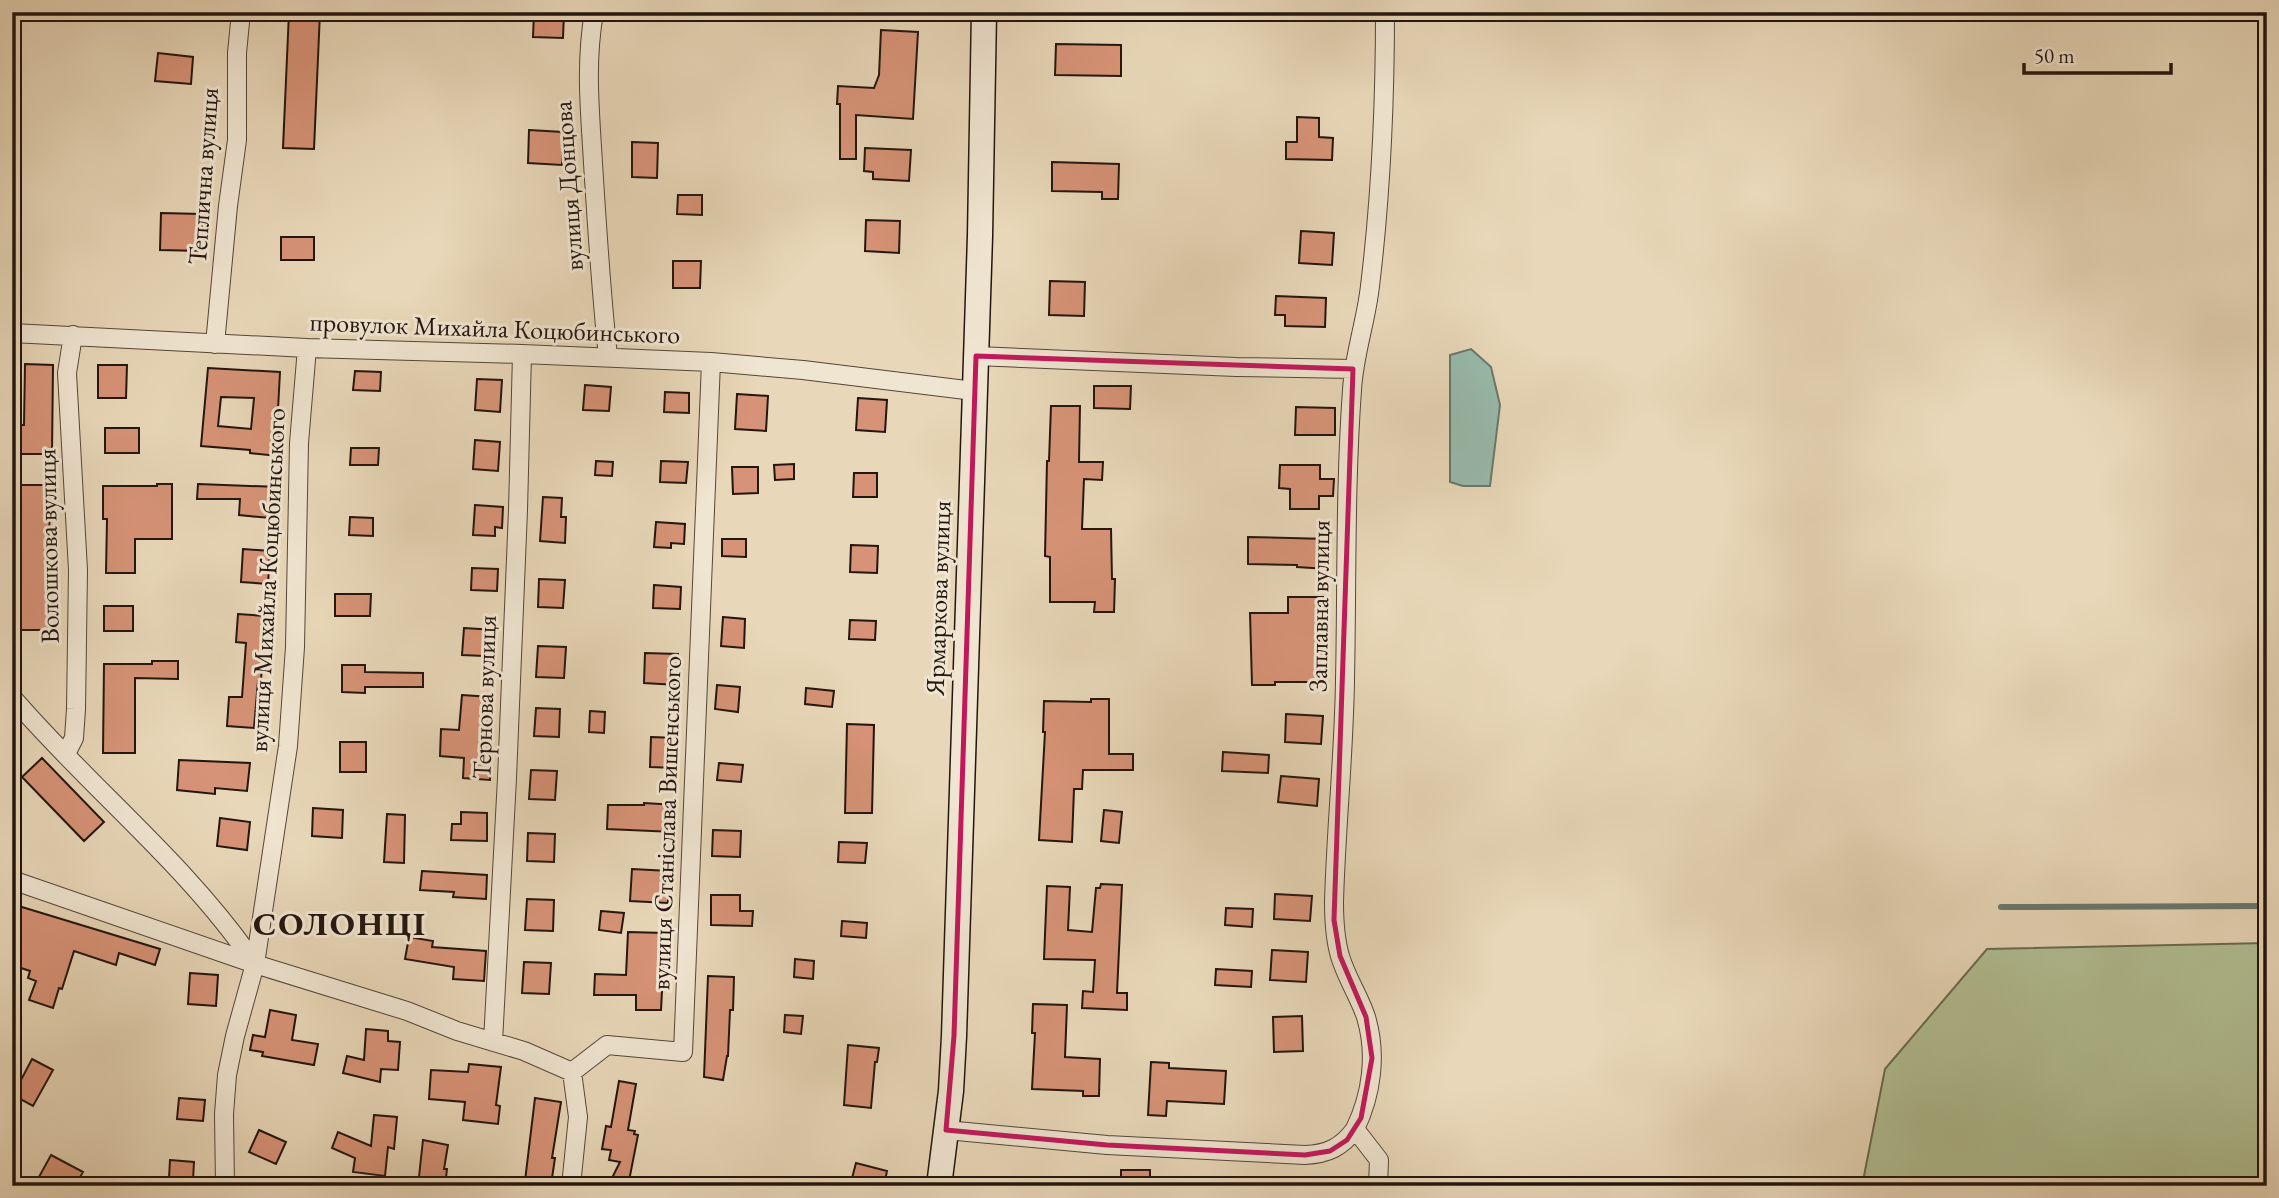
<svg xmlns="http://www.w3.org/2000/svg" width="2279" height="1198" viewBox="0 0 2279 1198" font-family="'EB Garamond',serif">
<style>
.green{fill:#b1bf93;stroke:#6a6a51;stroke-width:2}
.water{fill:#98baab;stroke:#69786d;stroke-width:2}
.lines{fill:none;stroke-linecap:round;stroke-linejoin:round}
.stream{stroke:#69786d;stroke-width:6}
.building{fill:#d79377;stroke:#23150f;stroke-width:2;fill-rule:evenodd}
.minor-casing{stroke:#544639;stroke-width:20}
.secondary-casing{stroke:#23150f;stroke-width:27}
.minor{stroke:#f0e5d1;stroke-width:18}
.secondary{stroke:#f0e5d1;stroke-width:24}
.marked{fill:none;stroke:#c2185b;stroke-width:5;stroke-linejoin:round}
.labels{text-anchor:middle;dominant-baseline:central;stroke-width:6;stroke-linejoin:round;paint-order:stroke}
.street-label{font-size:26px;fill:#23150f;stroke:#f0e5d1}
.district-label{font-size:33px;font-weight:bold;letter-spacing:2px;fill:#23150f;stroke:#f0e5d1}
</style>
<rect width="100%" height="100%" fill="#e8d7b8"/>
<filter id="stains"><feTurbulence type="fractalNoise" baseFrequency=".00286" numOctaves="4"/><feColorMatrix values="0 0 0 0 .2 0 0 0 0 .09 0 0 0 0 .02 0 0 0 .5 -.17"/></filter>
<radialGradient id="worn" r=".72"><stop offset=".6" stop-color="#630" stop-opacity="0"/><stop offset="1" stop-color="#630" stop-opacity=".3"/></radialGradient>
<path class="green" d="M2267 943V1186H1862L1885 1069 1987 949Z"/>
<path class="water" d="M1471 349 1491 367 1500 405 1490 486H1463L1450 482V355Z"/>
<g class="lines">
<path class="stream" d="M2001 907 2267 906"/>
</g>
<path class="building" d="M289 12H320L314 149 283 148Z
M534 12 564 13 563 38 533 37Z
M881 30 918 32 913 119 856 115V159H840V104H837L838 86 874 88 879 75Z
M1056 44 1121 45V76L1055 75Z
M158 53 193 57 191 84 155 81Z
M1297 117 1319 118V137L1333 138 1332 160 1286 159V142H1297Z
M529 130 563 132 562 165 528 163Z
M632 142 658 143 657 178 632 177Z
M865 148 911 150 909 181 873 179V172L864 171Z
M1052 162 1119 164 1118 199H1102V192L1052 191Z
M678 195H702V215L677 214Z
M161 213 202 214V251L160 250Z
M866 220 900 221 899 253 865 251Z
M1301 231 1334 233 1332 265 1299 263Z
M281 237H314V260H281Z
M673 261H701L700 288H673Z
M1050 281 1085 282 1084 316 1049 315Z
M1276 296 1326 298 1325 327 1285 326V315H1275Z
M25 364 53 365 52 454H21V425H24Z
M98 365H127L126 398H98Z
M208 368 280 372 277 428H280L278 456 250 453V450L201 446ZM221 397 254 398 251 429 218 426Z
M355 371 381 372 380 391 353 390Z
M477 379 502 380 500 412 475 410Z
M585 385 611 387 609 411 583 410Z
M1094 386H1131L1130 409 1094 408Z
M665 392 689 393V413L664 412Z
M737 394 768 396 766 431 735 429Z
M858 398 887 400 885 432 856 430Z
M1051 406H1080L1079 462H1103L1102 480 1084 479 1082 529H1111L1112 579H1115L1114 612H1094L1095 602H1050V557L1045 556 1047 461H1049Z
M1296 407 1335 408V435H1295Z
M105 428H139V453H105Z
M475 440 500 442 498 471 473 469Z
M351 448H379L378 465H350Z
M596 461 613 462 612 476 595 475Z
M661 461 688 462 686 483 660 482Z
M794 464V479L775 480 774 465Z
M1280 465H1320V479H1334L1333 496H1319V509H1290V489L1279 488Z
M732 467H758V493L733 494Z
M854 473H877V497H853Z
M157 484H172V539H135V573H106L107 519H103V486H157Z
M198 484 278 487 277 500H272L270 518 239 515 240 499H197Z
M19 485H50L48 630H17Z
M543 497 562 498 561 517H566L565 543 540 541Z
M475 505 503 507 502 528 495 527V536L473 535Z
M350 517 373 518V536L349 535Z
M656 522 685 524 684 544 671 543V548L654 547Z
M1248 537 1328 539 1327 569 1297 567V565L1248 564Z
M722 539H746V557L722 556Z
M851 545 878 546 877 573 850 572Z
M243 549 270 551 268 584 241 582Z
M472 568 498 569 497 591 471 590Z
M539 579 565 580 563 608 538 607Z
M654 585 681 587 680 609 653 608Z
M335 594H371L370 616H335Z
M1288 597H1323V682H1275V685H1252L1250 613H1288Z
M104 606H133V631H104Z
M238 614 265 616 261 681H258L254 728 227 726 229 697H242L246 643 236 642Z
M723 617 745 619 744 648 721 646Z
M850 620 876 621 875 640 849 639Z
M464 628 495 630 494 650 485 649 484 656 462 655Z
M538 646 566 647 564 678 536 677Z
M645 653 678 654 677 685 644 683Z
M152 661H178V679L135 678V753H103L104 664H152Z
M342 665H365V672L423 673V687H365V693L342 692Z
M717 685 740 687 738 712 715 709Z
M806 688 834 691 832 707 805 704Z
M462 695 491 697 487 752H491L490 780 463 778 464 758 440 756 441 729 459 730Z
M1091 699H1109V754H1133V770H1083L1082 789H1074L1072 842 1039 840 1045 732H1043L1044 701 1091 702Z
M536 708 560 709 559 737 534 736Z
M590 711 605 712 604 733 589 732Z
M1286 714 1323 716 1321 744 1285 742Z
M847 724 874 725 872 813H845Z
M651 737 676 738V768L650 767Z
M340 742H366V772H340Z
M1223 752 1269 755 1268 773 1222 771Z
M42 758 104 822 84 841 22 777Z
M179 760 250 763 247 791 215 788V794L177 790Z
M719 763 743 765 741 782 717 780Z
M531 770 557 771 555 800 529 799Z
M1281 776 1319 779 1317 806 1278 802Z
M644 803 676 805 674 832 607 829 608 805H644Z
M313 808 343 810 342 838 312 836Z
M1104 810 1122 812 1119 843 1101 841Z
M461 812 487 813V841L451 840 452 824H461Z
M387 814 405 815 404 863 384 862Z
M220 818 250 822 247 850 217 846Z
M713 830 741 831 740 857 712 856Z
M528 833 555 834 554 862 527 861Z
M839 842 867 843 865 863 838 862Z
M632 869 669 871 668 903 630 901Z
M422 871 487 875 486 899 453 897 454 892 420 890Z
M1101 884 1122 885 1117 993H1127V1010L1082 1008 1083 991 1093 992 1095 960 1044 959 1047 886 1070 887 1068 930 1092 932 1096 888H1100Z
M1275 894 1312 896 1310 921 1274 919Z
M711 895H740V911H753L752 926 711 925Z
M527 899 554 900 553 931 525 930Z
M12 904 160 949 155 965 119 953 116 965 74 951 62 989 59 988 53 1008 29 1000 36 981 28 978 30 971 12 965Z
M1226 908 1253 909 1252 927 1225 925Z
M601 911 624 913 621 933 599 930Z
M842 921 867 923 866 938 841 936Z
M628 932 665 933 661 1010H636V995H594L595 974 626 975Z
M409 937 433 941 432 947 486 951 484 981 453 979 454 967 405 959Z
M1272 950 1308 952 1306 982 1270 980Z
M795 959 814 961 813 979 794 977Z
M524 962 551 963 549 994 522 993Z
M1216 969 1252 971 1251 987 1215 985Z
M190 973 218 975 216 1006 188 1004Z
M708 976 734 977 733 1010H730L728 1056H727L723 1080 704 1077Z
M1033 1004 1067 1005 1065 1057 1100 1059 1099 1096H1083V1091L1032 1089 1035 1033H1032Z
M270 1010 296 1015 292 1040 318 1044 314 1065 262 1056 263 1052 250 1050 253 1035 265 1037Z
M785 1015 803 1016 801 1034 784 1032Z
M1302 1016 1303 1051 1274 1052 1273 1017Z
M366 1029 388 1031V1041L400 1042 398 1070 381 1069 380 1082 343 1073 347 1056 364 1060Z
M848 1045 879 1048 877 1062H875L871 1108 844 1105Z
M32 1059 53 1070 33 1106 13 1095Z
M1151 1062 1169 1063V1068L1226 1071 1224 1104 1167 1101 1166 1116 1148 1115Z
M469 1064 501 1067 496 1105 500 1106 498 1124 463 1120 465 1102 429 1099 431 1070 468 1072Z
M619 1081 636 1084 628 1130 635 1131 634 1134 638 1135 628 1186H608L620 1162 609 1160 611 1150 602 1149 606 1126 611 1127Z
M179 1098 205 1100 203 1121 177 1119Z
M535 1098 561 1102 552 1158H555L551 1185 525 1181Z
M374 1115 397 1117 394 1149 388 1147 385 1176 353 1172 355 1158 332 1148 338 1132 371 1146Z
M259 1130 286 1142 276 1164 249 1152Z
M423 1140 448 1145 444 1169H447L445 1186H418Z
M51 1155 83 1172 75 1186H34Z
M170 1160 194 1162 193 1180 169 1178Z
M856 1163 887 1171 884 1186H868L851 1182Z
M1121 1170H1150V1186H1121Z"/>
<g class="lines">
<defs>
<path id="minor" d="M594 12C585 65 590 110 593 163 597 228 601 292 608 356
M12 333 307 348 522 354 711 362 803 370 974 391
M215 344 228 206 237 140V53L241 12
M976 356 1236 367 1353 369
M12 697C90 788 187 864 255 964
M66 754 74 738 76 709 78 570 67 373 73 335
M12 880 255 964 407 1011 457 1031 524 1051 572 1072
M493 1042 507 778 518 510 522 354
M946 1130 1107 1145 1305 1155C1328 1154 1342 1147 1355 1129
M225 1186 224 1114 227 1075 235 1036 255 964 288 746 295 647 299 443 307 348
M571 1186 578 1117 572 1072 607 1045 683 1052 711 362
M1378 1186 1379 1160 1355 1129C1372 1094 1377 1054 1366 1017 1359 996 1346 977 1340 956 1335 939 1334 921 1334 902 1336 828 1344 754 1345 680 1347 584 1345 487 1352 390 1354 354 1366 322 1370 286 1381 195 1385 104 1385 12"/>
<path id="secondary" d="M939 1186 951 1091 954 1036 980 236 984 12"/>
</defs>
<use href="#minor" class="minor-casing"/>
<use href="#secondary" class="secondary-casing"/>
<use href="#minor" class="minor"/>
<use href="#secondary" class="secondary"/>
</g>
<path class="marked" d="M976 356 1353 369 1334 920 1340 956 1366 1017 1372 1058 1361 1118 1347 1140 1330 1151 1305 1155 1107 1145 946 1130 954 1036Z"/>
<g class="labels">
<g class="street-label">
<text transform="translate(203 176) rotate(-86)">Теплична вулиця</text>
<text transform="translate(568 186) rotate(-94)">вулиця Донцова</text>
<text transform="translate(495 328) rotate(2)">провулок Михайла Коцюбинського</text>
<text transform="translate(48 546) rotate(-91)">Волошкова вулиця</text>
<text transform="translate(267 580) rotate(-87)">вулиця Михайла Коцюбинського</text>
<text transform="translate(938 598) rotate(-88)">Ярмаркова вулиця</text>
<text transform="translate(1319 606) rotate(-89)">Заплавна вулиця</text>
<text transform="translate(484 697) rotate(-88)">Тернова вулиця</text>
<text transform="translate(666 823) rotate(-88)">вулиця Станіслава Вишенського</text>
</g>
<g class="district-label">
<text x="340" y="923">СОЛОНЦІ</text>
</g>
</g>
<rect width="2279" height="1198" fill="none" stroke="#e8d7b8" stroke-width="42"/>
<rect x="14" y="14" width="2251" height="1170" fill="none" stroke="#23150f" stroke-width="3.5"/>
<rect x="21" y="21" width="2237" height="1156" fill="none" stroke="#23150f" stroke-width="2"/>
<path d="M2024 63v10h147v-10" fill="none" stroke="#23150f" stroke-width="3.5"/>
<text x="2034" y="63" font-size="21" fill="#23150f" stroke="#f0e5d1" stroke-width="5" paint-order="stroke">50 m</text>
<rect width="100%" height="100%" filter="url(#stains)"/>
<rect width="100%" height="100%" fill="url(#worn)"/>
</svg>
